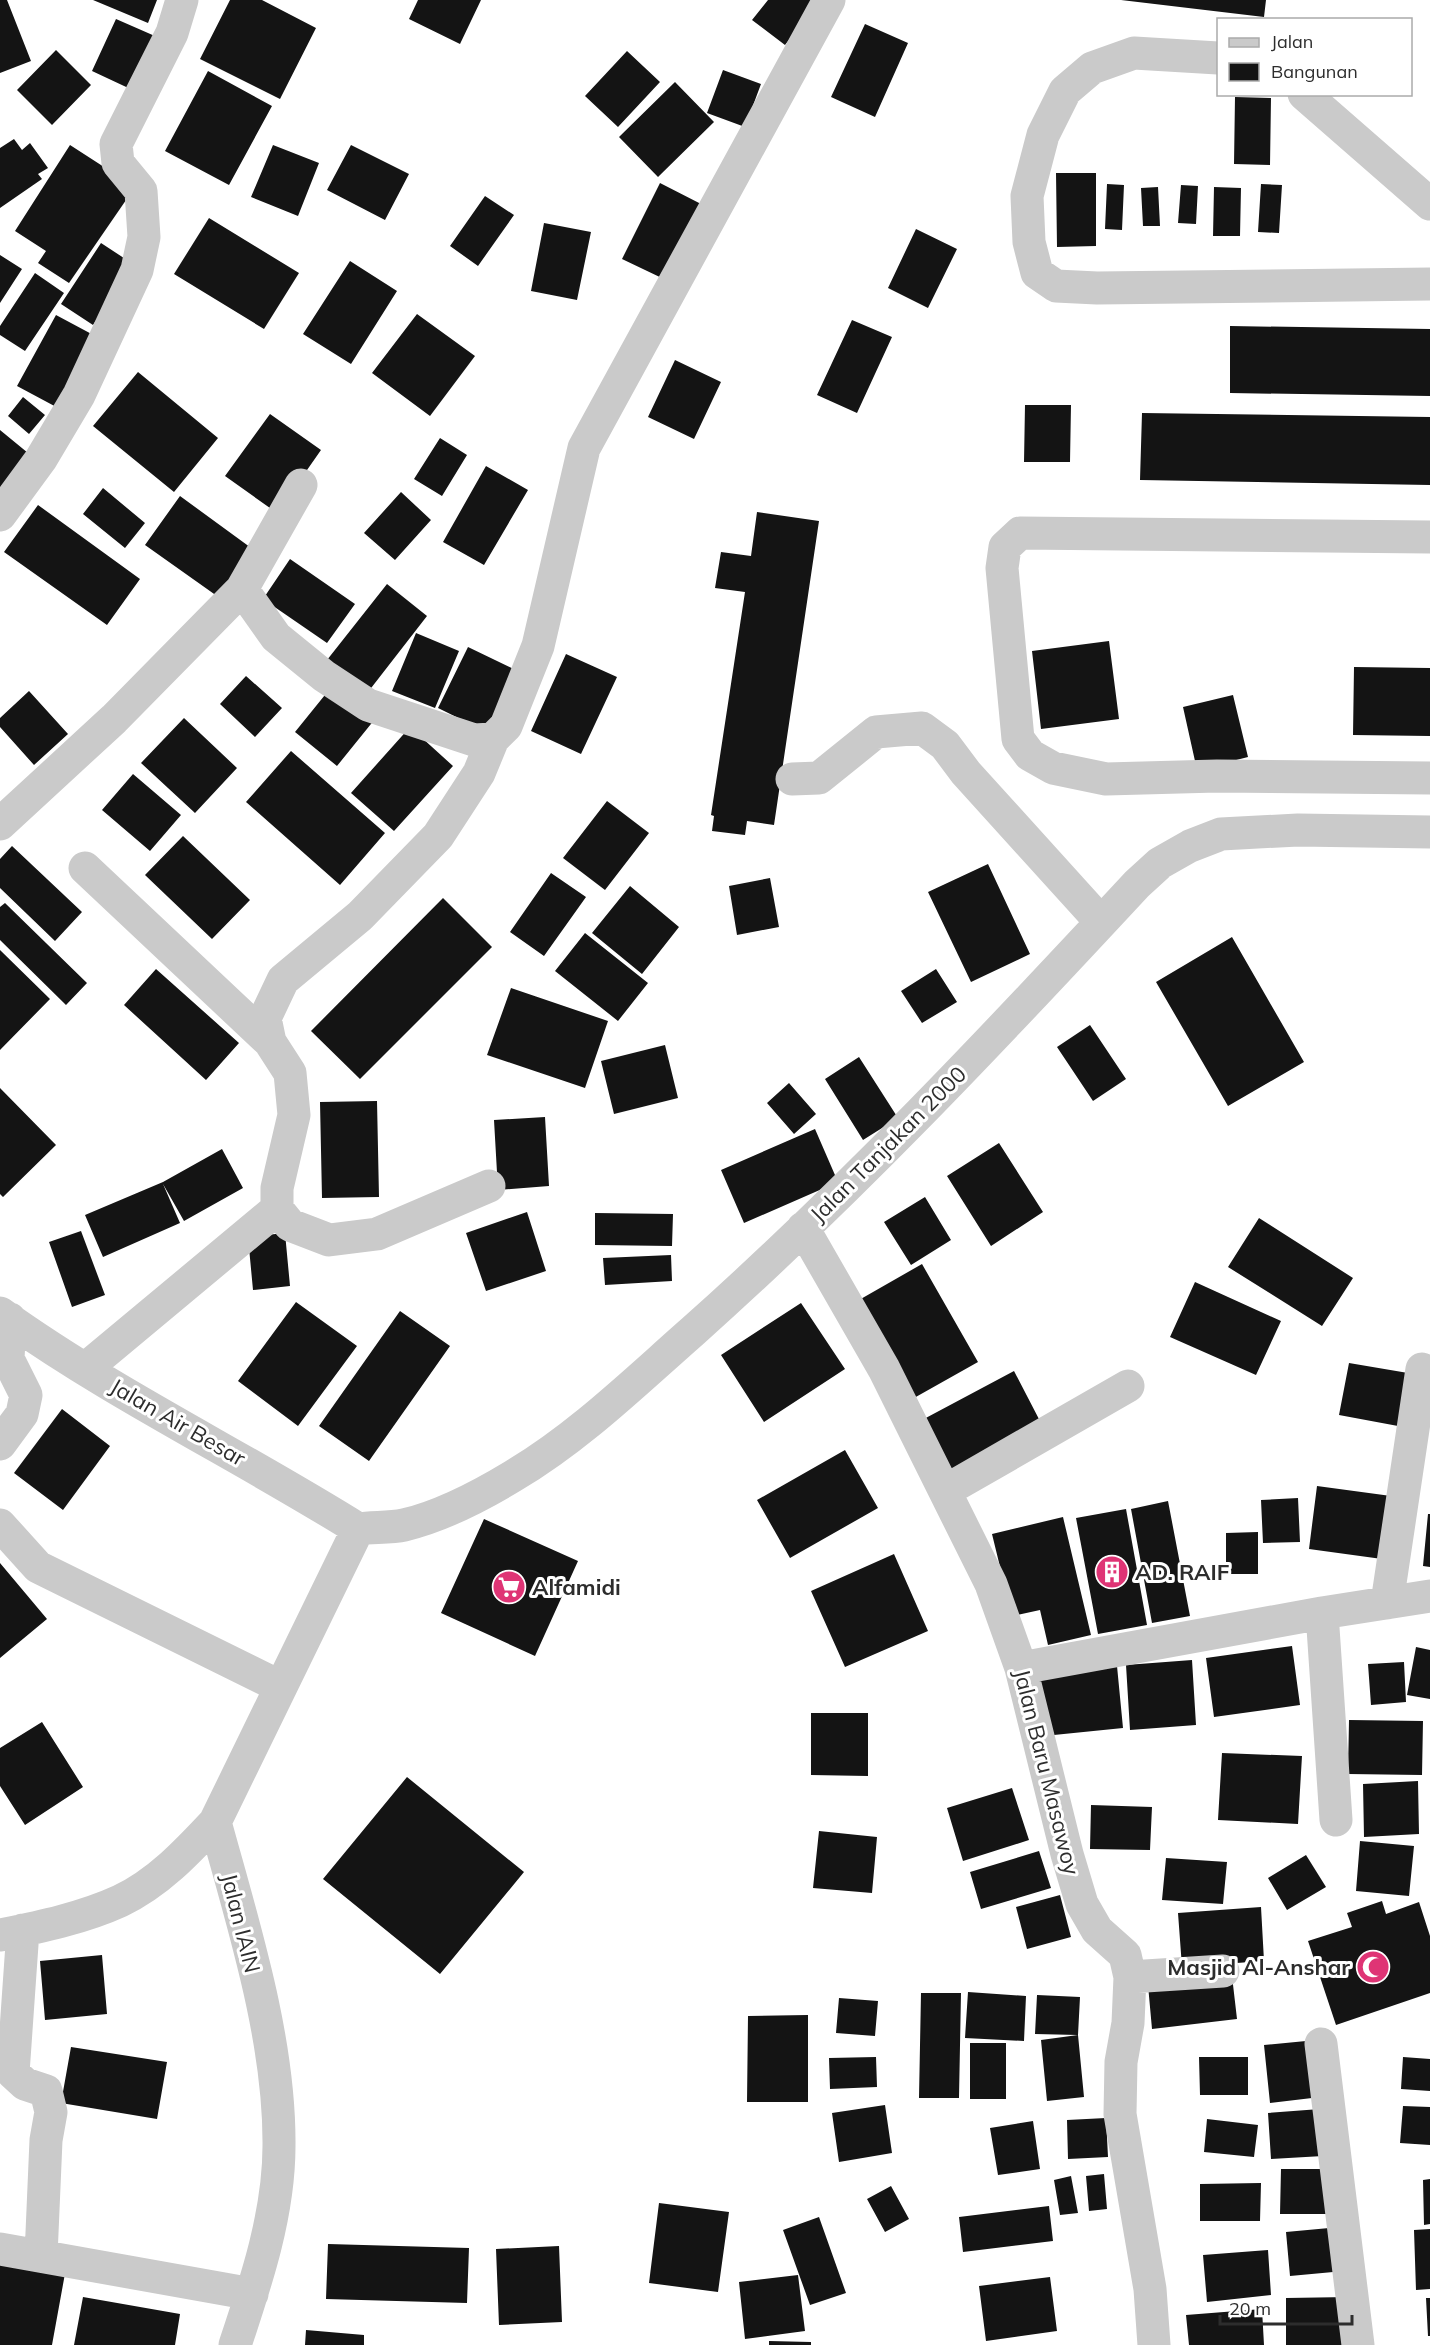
<svg xmlns="http://www.w3.org/2000/svg" width="1430" height="2345" viewBox="0 0 1430 2345" font-family="Mulish,sans-serif">
<style>
.building{fill:#141414}
.lines{fill:none;stroke-linecap:round;stroke-linejoin:round}
.minor{stroke:#cacaca;stroke-width:33}
.labels{text-anchor:middle;dominant-baseline:central;stroke-width:6;stroke-linejoin:round;paint-order:stroke}
.street-label{font-size:22px;fill:#2d2d2d;stroke:#fff}
.poi-label{font-size:22px;font-weight:bold;fill:#2d2d2d;stroke:#fff;text-anchor:start}
</style>
<rect width="100%" height="100%" fill="#fff"/>
<path class="building" d="M0 0H7L31 61 0 73Z
M93 0H157L148 23Z
M230 0H262L316 28 280 99 200 59Z
M418 0H481L460 44 409 19Z
M768 0H820L785 45 752 20Z
M1121 0H1266L1264 17Z
M116 19 164 40 139 93 92 71Z
M865 24 908 43 875 117 831 97Z
M56 50 91 85 52 125 17 90Z
M627 51 660 82 618 127 585 96Z
M723 70 761 84 745 127 707 113Z
M208 71 272 106 229 185 165 151Z
M675 82 714 122 658 177 619 137Z
M1235 97 1271 98 1270 165 1234 164Z
M14 139 22 150 30 143 48 168 38 174 42 179 0 208V148Z
M70 145 135 187 69 283 38 263 46 251 15 231Z
M273 145 319 163 298 216 251 197Z
M351 145 409 174 385 220 327 190Z
M1056 173H1096V246L1057 247Z
M660 183 703 205 666 280 622 259Z
M1107 184 1124 185 1122 230 1105 229Z
M1261 184 1282 185 1279 233 1258 232Z
M1181 185 1198 186 1196 224 1178 223Z
M1158 187 1160 226H1143L1141 188Z
M1214 187 1241 188 1240 236H1213Z
M485 196 514 215 478 266 450 246Z
M209 218 299 273 264 329 174 274Z
M544 223 591 232 577 300 531 291Z
M916 229 957 249 928 308 888 288Z
M101 243 133 264 93 325 61 304Z
M0 255 22 269 0 303Z
M350 261 397 291 351 364 303 334Z
M35 273 64 293 25 351 0 335V326Z
M417 314 475 356 430 416 372 373Z
M56 315 99 338 60 409 17 386Z
M852 320 892 337 857 413 817 395Z
M1230 326 1430 329V396L1230 393Z
M675 360 721 382 694 439 648 417Z
M138 372 218 438 174 492 93 426Z
M23 397 45 415 29 434 8 416Z
M1025 405H1071L1070 462H1024Z
M1142 413 1430 417V485L1140 480Z
M270 414 321 450 277 513 225 476Z
M0 430 28 453 0 488Z
M440 438 467 455 442 496 414 479Z
M486 466 528 490 484 565 443 542Z
M103 488 145 523 125 548 83 514Z
M401 492 431 520 395 560 364 533Z
M180 496 258 553 224 601 145 545Z
M38 505 140 579 107 625 4 552Z
M757 512 819 521 774 825 747 821 745 835 712 831 714 816 711 815 745 592 715 588 721 552 751 556Z
M290 559 355 604 327 643 263 599Z
M387 584 427 616 368 692 327 660Z
M416 633 459 651 435 708 392 691Z
M1109 641 1119 719 1041 729 1032 651Z
M468 647 524 674 495 736 438 708Z
M566 654 617 677 581 754 531 731Z
M1354 667 1430 668V736L1353 735Z
M246 676 282 708 255 737 220 704Z
M333 685 375 719 337 766 295 732Z
M29 691 68 734 34 765 0 727V718Z
M1233 695 1248 757 1197 770 1183 707Z
M184 718 237 768 195 813 141 763Z
M410 727 453 766 394 831 351 793Z
M291 751 385 833 340 885 246 802Z
M133 774 181 815 150 851 102 810Z
M607 801 649 833 605 890 563 858Z
M183 836 250 900 212 939 145 875Z
M12 846 82 912 55 941 0 888V859Z
M988 864 1030 954 971 982 928 892Z
M551 873 586 897 544 956 510 932Z
M770 878 779 927 737 935 729 886Z
M630 886 679 927 642 974 592 933Z
M443 898 492 947 360 1079 311 1031Z
M5 903 87 983 66 1005 0 940V907Z
M585 933 648 983 618 1021 555 971Z
M1232 937 1304 1062 1228 1106 1156 982Z
M0 950 50 999 0 1050Z
M156 969 239 1043 206 1080 124 1005Z
M936 969 957 1002 922 1023 901 991Z
M511 988 608 1021 585 1088 487 1055Z
M1090 1025 1126 1079 1093 1101 1057 1047Z
M665 1045 678 1098 614 1114 601 1061Z
M859 1057 898 1118 863 1140 825 1079Z
M789 1083 816 1114 794 1134 767 1103Z
M0 1088 56 1145 3 1197 0 1194Z
M377 1101 379 1197 322 1198 320 1102Z
M545 1117 549 1186 498 1190 494 1120Z
M815 1129 838 1182 744 1223 721 1170Z
M999 1143 1043 1212 991 1246 947 1176Z
M222 1149 243 1188 184 1221 163 1184 180 1223 103 1257 85 1215 163 1182Z
M925 1197 951 1240 911 1265 884 1222Z
M527 1212 546 1271 486 1291 466 1233Z
M595 1213 673 1214 672 1246 595 1245Z
M1259 1218 1353 1278 1322 1326 1228 1267Z
M81 1231 105 1295 72 1307 49 1242Z
M285 1233 290 1286 253 1290 248 1237Z
M671 1255 672 1281 605 1285 603 1258Z
M922 1264 978 1362 914 1398 859 1300Z
M1195 1282 1281 1321 1256 1375 1170 1337Z
M296 1302 357 1346 298 1426 238 1381Z
M801 1303 845 1369 764 1422 721 1355Z
M400 1311 450 1346 369 1461 319 1426Z
M1349 1363 1408 1373 1398 1426 1339 1415Z
M1014 1371 1041 1423 949 1472 922 1420Z
M62 1409 110 1446 63 1510 14 1473Z
M845 1450 878 1508 790 1558 757 1500Z
M1317 1486 1391 1496 1382 1559 1309 1549Z
M1298 1498 1300 1542 1263 1543 1261 1500Z
M1168 1501 1190 1616 1152 1623 1131 1509Z
M1126 1509 1147 1625 1098 1634 1076 1518Z
M1428 1514H1430V1567L1423 1566Z
M1063 1517 1091 1635 1048 1645 1040 1610 1012 1616 992 1534Z
M484 1519 578 1561 535 1656 441 1613Z
M1258 1532V1574H1226V1533Z
M894 1554 928 1631 845 1667 811 1591Z
M0 1563 47 1619 0 1658Z
M1292 1646 1300 1705 1214 1717 1206 1658Z
M1416 1647 1430 1650V1699L1407 1695Z
M1192 1660 1196 1725 1130 1730 1126 1665Z
M1404 1662 1406 1702 1371 1705 1368 1664Z
M1117 1666 1123 1728 1044 1736 1038 1675Z
M811 1713H868V1776L811 1775Z
M1349 1720 1423 1721 1422 1775 1348 1774Z
M42 1722 83 1787 25 1825 0 1786V1748Z
M1222 1753 1302 1756 1298 1824 1218 1820Z
M407 1777 524 1872 440 1974 323 1879Z
M1418 1781 1419 1834 1364 1837 1363 1784Z
M1012 1788 1029 1840 963 1861 947 1808Z
M1091 1805 1152 1807 1150 1850 1090 1849Z
M819 1831 877 1837 872 1893 813 1888Z
M1360 1841 1414 1846 1409 1896 1356 1891Z
M1039 1851 1051 1888 981 1909 970 1872Z
M1306 1855 1326 1887 1287 1910 1268 1878Z
M1166 1858 1227 1862 1223 1904 1162 1900Z
M1060 1895 1071 1937 1027 1949 1016 1907Z
M1382 1901 1386 1914 1419 1902 1430 1936V1993L1336 2025 1308 1941 1352 1927 1347 1913Z
M1261 1907 1264 1961 1182 1967 1178 1913Z
M102 1955 107 2014 45 2020 40 1961Z
M1232 1976 1237 2019 1152 2029 1148 1985Z
M968 1992 1026 1996 1024 2041 965 2038Z
M921 1993H961L959 2098H919Z
M1037 1995 1080 1997 1078 2035 1035 2034Z
M839 1998 878 2001 875 2036 836 2033Z
M808 2015V2102H747L748 2016Z
M1078 2035 1084 2097 1047 2101 1041 2040Z
M1306 2041 1312 2098 1270 2103 1264 2045Z
M970 2043H1006V2099H970Z
M71 2047 167 2062 157 2119 61 2103Z
M876 2057 877 2087 830 2089 829 2058Z
M1199 2057H1248V2095H1200Z
M1403 2057 1430 2059V2091L1401 2089Z
M885 2105 892 2153 839 2162 832 2113Z
M1403 2106 1430 2107V2145L1400 2143Z
M1320 2109 1323 2156 1271 2159 1268 2113Z
M1106 2118 1108 2157 1068 2159 1067 2120Z
M1207 2119 1258 2125 1254 2157 1204 2152Z
M1033 2121 1040 2169 998 2175 990 2128Z
M1281 2169H1333V2214H1280Z
M1104 2174 1107 2209 1089 2211 1086 2176Z
M1071 2176 1078 2213 1060 2215 1054 2180Z
M1430 2179V2224L1424 2225 1423 2180Z
M1261 2183 1260 2221H1200V2184Z
M891 2186 909 2219 885 2232 867 2199Z
M659 2203 729 2212 718 2292 649 2283Z
M1049 2206 1053 2241 963 2252 959 2217Z
M819 2217 846 2293 810 2305 783 2230Z
M1340 2227 1344 2271 1290 2276 1286 2232Z
M1430 2229V2289L1416 2290 1414 2230Z
M328 2244 469 2248 467 2303 326 2299Z
M559 2246 562 2322 499 2325 496 2249Z
M1268 2250 1271 2295 1207 2302 1203 2255Z
M0 2257 66 2268 52 2345H0Z
M798 2275 805 2331 745 2339 739 2282Z
M1050 2277 1057 2331 986 2341 979 2286Z
M83 2297 180 2314 175 2345H74Z
M1349 2297V2345H1286V2298Z
M1426 2298H1430V2336H1428Z
M1262 2309 1264 2345H1189L1186 2315Z
M306 2330 364 2335V2345H305Z
M769 2341 811 2342V2345H769Z"/>
<g class="lines">
<path class="minor" d="M1218 58 1134 53 1092 68 1065 91 1043 135 1027 196 1029 242 1037 273 1056 286 1097 288 1430 284
M1304 94 1430 204
M0 515 41 459 79 395 137 270 144 237 141 191 118 163 116 144 172 33 182 0
M1430 537 1020 533 1005 547 1002 568 1018 739 1030 755 1053 768 1106 779 1217 776 1430 778
M242 589 276 637 324 676 368 705 474 740 493 739 506 726 538 646 584 448 829 0
M792 779 819 778 876 732 922 728 945 745 966 773 1101 922
M0 824 114 719 242 589 301 485
M85 868 270 1042
M489 1186 377 1234 329 1240 290 1225 277 1209V1188L294 1115 290 1073 270 1042 265 1018 283 980 360 916 438 836 479 773 493 739
M803 1228 884 1369 991 1584 1021 1668 1067 1854 1082 1904 1097 1930 1125 1955 1130 1977 1128 2023 1121 2062 1120 2114 1150 2289 1154 2345
M0 1313C113 1394 240 1455 358 1529
M85 1369 277 1209
M0 1444 22 1414 26 1395 8 1359 10 1319
M945 1491 1128 1386
M0 1525 38 1567 281 1687
M358 1529C373 1527 390 1528 404 1525 442 1516 480 1496 513 1476 579 1437 636 1381 693 1331 850 1191 994 1038 1137 884L1160 863 1190 846 1221 834 1298 830 1430 832
M1387 1603 1422 1369
M1322 1613 1336 1820
M1021 1668 1322 1613 1430 1596
M215 1822C243 1924 280 2039 279 2146 279 2214 256 2282 235 2345
M23 1930 13 2073 25 2084 46 2091 51 2112 46 2140 41 2256
M0 1935C40 1927 83 1918 120 1901 158 1883 187 1852 215 1822L358 1529
M1130 1977 1223 1971
M1321 2044 1358 2345
M0 2249 252 2294"/>
</g>
<defs>
<symbol id="building-disc" viewBox="-11 -11 22 22"><circle r="9.5" fill="#df3475" stroke="#fff"/><path d="M-4-6H4V6H1V3H-1V6H-4ZM-2.5-4.3h1.7v1.8h-1.7ZM.8-4.3h1.7v1.8H.8ZM-2.5-1h1.7V.8h-1.7ZM.8-1h1.7V.8H.8Z" fill="#fff"/></symbol>
<symbol id="supermarket-disc" viewBox="-11 -11 22 22"><circle r="9.5" fill="#df3475" stroke="#fff"/><path d="M-6-5.5h2.5l.6 2H6L4.5 2H-2.5L-4.4-4H-6ZM-1.5 3.2a1.3 1.3 0 1 0 .1 0ZM3 3.2a1.3 1.3 0 1 0 .1 0Z" fill="#fff"/></symbol>
<symbol id="mosque-disc" viewBox="-11 -11 22 22"><circle r="9.5" fill="#df3475" stroke="#fff"/><path d="M3.5-4.9A6 6 0 1 0 3.5 4.9A5 5 0 1 1 3.5-4.9Z" fill="#fff"/></symbol>
</defs>
<g fill-rule="evenodd">
<use href="#building-disc" x="1093" y="1553" width="38" height="38"/>
<use href="#supermarket-disc" x="490" y="1568" width="38" height="38"/>
<use href="#mosque-disc" x="1354" y="1948" width="38" height="38"/>
</g>
<g class="labels">
<g class="street-label">
<text transform="translate(888 1144) rotate(-45)">Jalan Tanjakan 2000</text>
<text transform="translate(178 1422) rotate(30)">Jalan Air Besar</text>
<text transform="translate(1047 1772) rotate(76)">Jalan Baru Masawoy</text>
<text transform="translate(241 1923) rotate(76)">Jalan IAIN</text>
</g>
<g class="poi-label">
<text x="1135" y="1572">AD. RAIF</text>
<text x="532" y="1587">Alfamidi</text>
<text x="1350" y="1967" text-anchor="end">Masjid Al-Anshar</text>
</g>
</g>
<rect x="1217" y="18" width="195" height="78" fill="#ffffff" stroke="#ababab" stroke-width="1.5"/>
<rect x="1229" y="38" width="30" height="9" fill="#cacaca" stroke="#ababab" stroke-width="1.5"/>
<text x="1271" y="48" font-size="18" fill="#2d2d2d">Jalan</text>
<rect x="1229" y="63" width="30" height="18" fill="#141414" stroke="#ababab" stroke-width="1.5"/>
<text x="1271" y="78" font-size="18" fill="#2d2d2d">Bangunan</text>
<path d="M1220 2315v9h132v-9" fill="none" stroke="#2d2d2d" stroke-width="3"/>
<text x="1229" y="2315" font-size="18" fill="#2d2d2d" stroke="#ffffff" stroke-width="4.5" paint-order="stroke">20 m</text>
</svg>
